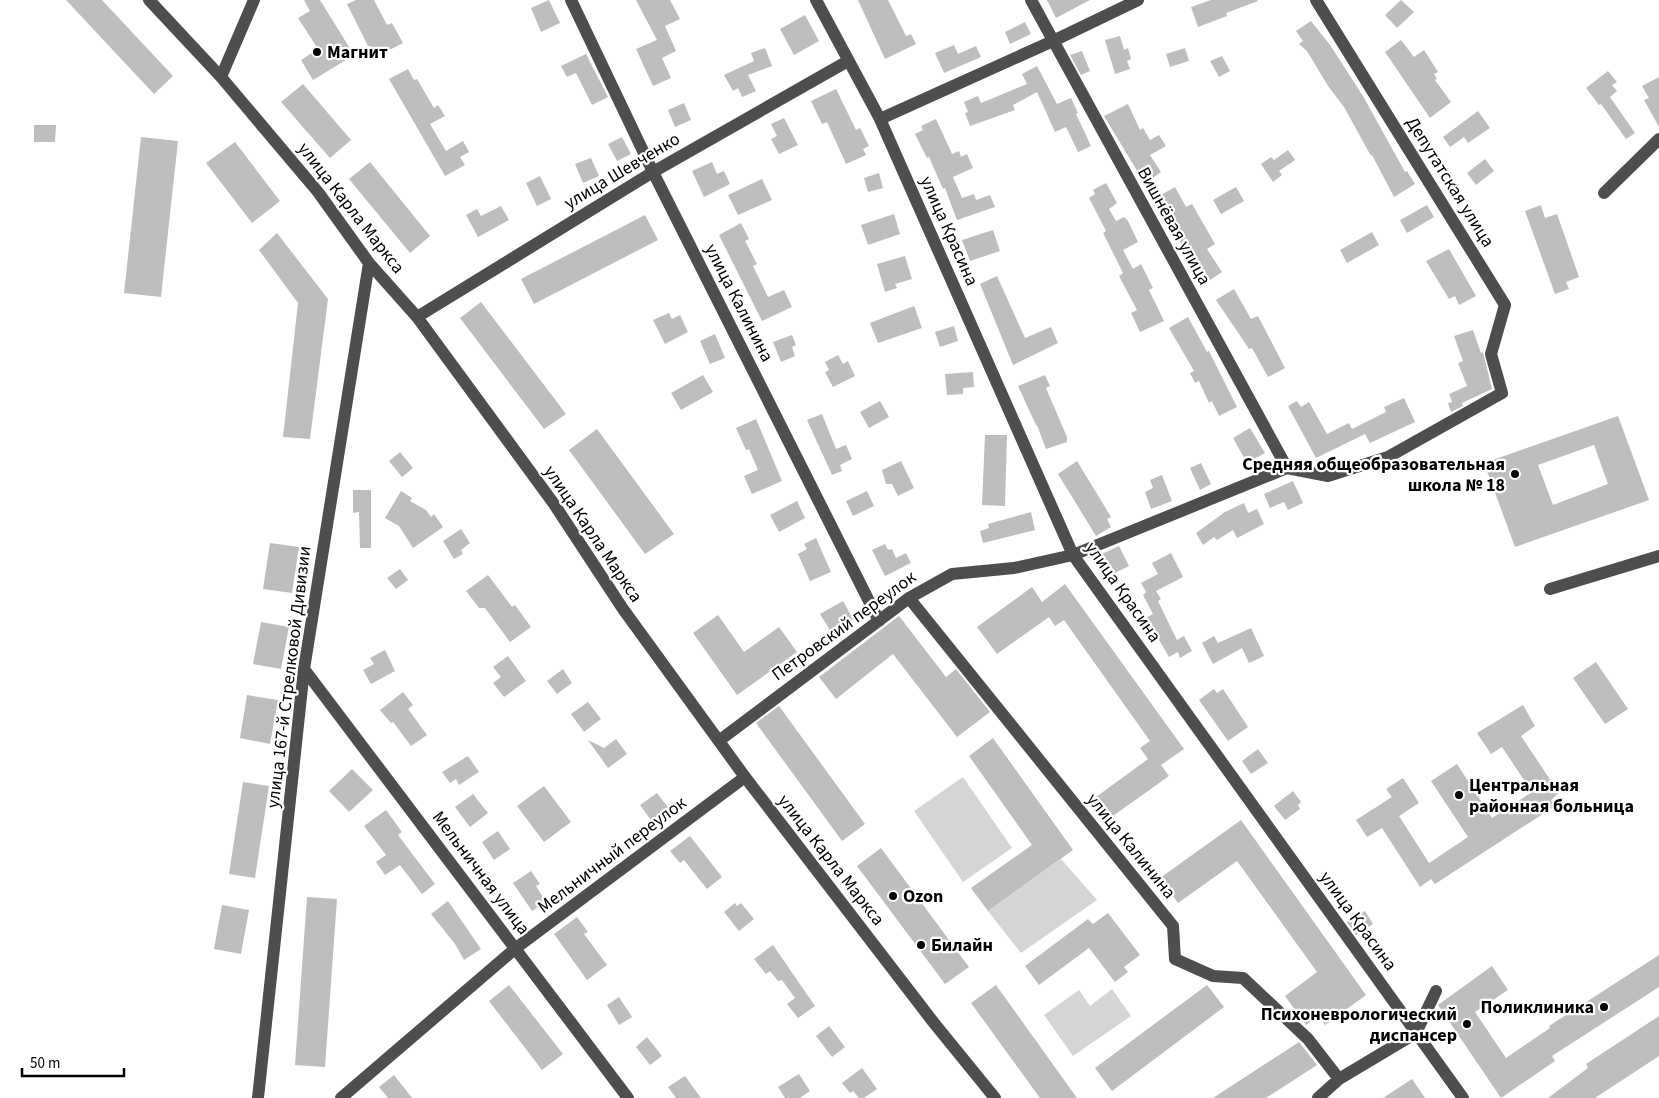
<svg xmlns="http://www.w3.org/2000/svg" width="1659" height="1098" viewBox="0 0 1659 1098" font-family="'Source Sans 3',sans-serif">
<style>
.green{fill:#d5d5d5}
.building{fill:#bebebe;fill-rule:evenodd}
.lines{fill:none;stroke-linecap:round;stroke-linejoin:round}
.minor{stroke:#4e4e4e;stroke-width:12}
.poi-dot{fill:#000;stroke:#fff;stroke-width:2}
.labels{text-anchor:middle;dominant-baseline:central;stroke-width:4.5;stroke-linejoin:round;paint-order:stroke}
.poi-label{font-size:18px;font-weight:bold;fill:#000;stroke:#fff;text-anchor:start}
.street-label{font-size:18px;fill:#000;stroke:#fff}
</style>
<rect width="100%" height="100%" fill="#fff"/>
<path class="green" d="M963 777 1012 848 963 882 914 811Z
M1061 859 1097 900 1021 953 988 911Z
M1112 989 1131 1016 1073 1056 1044 1015 1079 990 1090 1006Z"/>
<path class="building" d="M66 0H102L173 76 154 94Z
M304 0H320L354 55 313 80 301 60 318 49 298 18 310 11Z
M356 0H374L387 25 392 23 403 43 376 57 370 46H368L347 4Z
M549 0 560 23 541 32 531 8Z
M636 0H670L680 19 665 26 676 51 662 58 671 78 653 86 636 49 657 40Z
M858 0H888L906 36 911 34 916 44 885 59Z
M1047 0H1090L1056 18Z
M1211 0H1257L1258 1 1226 13 1227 16 1198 27 1191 7Z
M1401 0 1414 12 1397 28 1385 15Z
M805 15 819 41 794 55 780 29Z
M1311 21 1330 45 1363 96 1405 172 1407 171 1415 184 1394 197 1372 155 1371 156 1344 107 1328 86 1307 51 1299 44 1303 41 1296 31Z
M1025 22 1031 34 1010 44 1005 32Z
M1120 36 1124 50 1128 48 1131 59 1127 61 1130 69 1115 74 1105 40Z
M1401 40 1414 57 1424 50 1438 72 1434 74 1437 79 1435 80 1451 102 1430 118 1385 52Z
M954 45 958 54 976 46 981 57 944 73 935 53Z
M765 48 772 66 748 75 756 91 742 97 738 88 733 91 724 75 754 61 751 53Z
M1185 48 1189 61 1170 67 1166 54Z
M1082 51 1090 71 1081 75 1070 55Z
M586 54 608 97 592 105 576 73 567 77 561 66Z
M1222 56 1230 71 1219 77 1210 61Z
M1037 66 1057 104 1071 98 1078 113 1076 114 1091 146 1078 152 1066 127 1055 132 1037 92 1013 105 1015 110 970 126 965 113 968 112 964 102 978 96 981 103 1027 84 1022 74Z
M408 69 414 80 417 79 434 108 438 105 445 116 430 124 446 151 463 141 469 152 460 157 465 165 445 176 389 79Z
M1608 71 1617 82 1612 85 1617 91 1610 97 1635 133 1626 139 1601 104 1599 105 1586 88Z
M1659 77V127L1644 100 1649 98 1642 86Z
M303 84 351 140 330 158 281 102Z
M836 89 856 130 860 128 869 146 863 149 866 155 846 164 827 122 822 124 811 101Z
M684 103 691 120 675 127 668 110Z
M1128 104 1140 130 1143 128 1150 140 1159 135 1166 146 1150 155 1161 172 1145 184 1104 116Z
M1478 111 1490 128 1468 143 1464 137 1450 147 1443 137Z
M784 118 798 145 779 154 771 139 777 136 771 124Z
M936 119 952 154 959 151 961 157 967 154 973 168 953 177 962 198 974 194 976 200 990 195 995 207 957 220 945 188 943 189 929 157 927 158 915 134 923 130 921 126Z
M34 125H56L55 142H34Z
M141 137 178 141 161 297 124 293Z
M622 137 631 154 617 161 608 144Z
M235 142 280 201 252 223 206 163Z
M1288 150 1295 160 1279 171 1282 175 1273 182 1261 164 1271 157 1274 160Z
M591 158 599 176 583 183 575 164Z
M1485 159 1494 171 1476 185 1467 173Z
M370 162 430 236 410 253 349 179Z
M712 162 717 174 724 171 730 184 704 197 692 171Z
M879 173 883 188 868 192 864 178Z
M540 176 551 199 537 206 526 183Z
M762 179 772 200 738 215 728 195Z
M1106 183 1117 203 1109 209 1116 221 1124 217 1128 221 1138 242 1123 250 1133 269 1141 264 1153 288 1149 290 1164 321 1140 332 1131 313 1137 310 1119 276 1123 273 1103 233 1106 231 1089 198 1095 194 1093 190Z
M1175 187 1186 207 1192 204 1215 244 1207 249 1222 272 1207 282 1152 200Z
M1236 187 1244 201 1221 214 1213 200Z
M1427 205 1434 217 1407 233 1400 220Z
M1541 205 1545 218 1557 214 1579 277 1566 282 1569 289 1555 294 1525 211Z
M501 206 509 220 478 237 466 215 477 209 481 216Z
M894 214 900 234 868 245 861 225Z
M645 215 658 240 534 304 521 279Z
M741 223 749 239 745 241 757 264 753 266 768 297 784 290 792 307 762 321 719 235Z
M993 230 1000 251 970 261 962 240Z
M1372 232 1379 245 1347 263 1340 250Z
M277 233 328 299 310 439 283 437 298 303 259 250Z
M1449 249 1476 296 1459 305 1455 296 1449 299 1426 261Z
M905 256 912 279 895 284 897 288 885 292 877 264Z
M997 276 1025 338 1051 327 1058 343 1013 365 980 284Z
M1234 289 1251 319 1258 316 1285 368 1268 377 1252 348 1249 349 1216 300Z
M481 302 566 414 544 429 460 318Z
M914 306 922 328 878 343 870 323Z
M669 313 672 319 680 315 688 332 665 344 653 320Z
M1188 317 1207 352 1209 351 1237 407 1219 416 1212 401 1209 403 1199 381 1195 383 1190 373 1194 371 1169 328Z
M954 326 958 341 940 347 935 332Z
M1473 330 1481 353 1483 352 1492 389 1462 403 1463 406 1451 412 1448 403 1452 402 1449 394 1467 386 1458 363 1463 361 1454 336Z
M715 334 725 358 710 364 700 341Z
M792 335 796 345 792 347 795 356 781 362 773 342Z
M838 355 843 364 848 361 855 376 833 387 825 372 829 370 825 362Z
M973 372 974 387 963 388V394L947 395 945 374Z
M703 375 713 392 681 410 671 393Z
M1045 375 1050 386 1046 388 1067 437V442L1046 449 1037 425H1036L1018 386Z
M1404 398 1415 422 1370 443 1365 434 1316 458 1288 406 1297 401 1301 407 1309 402 1327 434 1349 423 1352 429 1386 412 1384 407Z
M880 401 889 417 869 428 860 412Z
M822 414 836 449 846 445 852 459 840 465 842 471 832 475 807 420Z
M1618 416 1649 500 1515 547 1484 463ZM1594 445 1608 484 1553 505 1538 465Z
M756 419 782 481 752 494 744 476 758 470 749 449 746 450 736 428Z
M1250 428 1265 453 1247 463 1233 438Z
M597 429 674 534 645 554 569 450Z
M985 435H1007L1005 506 982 505Z
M400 452 413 468 402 477 389 461Z
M901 461 914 488 898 496 892 484H886L882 470Z
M1077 461 1111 517 1107 519 1111 527 1096 536 1058 474Z
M1201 463 1211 484 1200 490 1190 468Z
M1162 475 1172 501 1151 509 1145 492 1153 488 1150 480Z
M1293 481 1303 503 1288 510 1284 502 1270 508 1264 494Z
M353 490H371V548H360L359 512 353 513Z
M401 491 412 498 410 501 426 510 431 517 434 514 443 527 413 548 399 526 385 518Z
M867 491 874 506 853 516 846 501Z
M797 501 805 518 779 532 770 515Z
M1244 503 1248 513 1257 509 1264 524 1237 538 1233 530 1217 540 1214 537 1203 545 1196 533 1225 512Z
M1031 512 1035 530 983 543 980 531 989 528 988 524Z
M461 529 470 543 461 550 463 554 454 559 443 541Z
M816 538 831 572 810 581 798 554 807 549 804 544Z
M270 543 299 547 292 593 263 589Z
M885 544 888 550 892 549 896 558 906 553 911 563 885 576 872 550Z
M1119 546 1129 566 1111 575 1102 554Z
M1171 553 1183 577 1156 591 1161 599 1158 601 1177 640 1184 636 1192 651 1180 658 1178 652 1169 657 1154 631 1149 634 1142 620 1153 614 1143 595 1146 592 1141 583 1158 574 1152 563Z
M400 569 408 580 396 589 387 578Z
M488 575 512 607 515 605 531 627 510 642 485 608H479L466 591Z
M1065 584 1184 749 1161 765 1169 776 1110 818 1096 797 1148 759 1140 748 1150 741 1064 620 1055 626 1049 617 997 654 977 627 1032 587 1042 602Z
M843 601 853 619 831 632 820 614Z
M718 615 744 652 779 627 797 652 737 695 693 633Z
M899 616 946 677 956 669 990 712 957 737 893 654 836 699 819 677Z
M261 622 289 627 281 669 253 664Z
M1251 628 1264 656 1249 663 1242 648 1213 664 1202 643 1214 636 1218 643Z
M385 650 395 671 371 684 363 670 374 664 370 658Z
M508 656 526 681 504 697 493 683 501 677 493 667Z
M1596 662 1628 709 1605 724 1573 678Z
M563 669 572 683 557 694 547 681Z
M1214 689 1217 693 1223 689 1248 727 1228 741 1199 700Z
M403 692 413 705 408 709 427 735 411 746 393 722 391 723 380 710Z
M247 695 278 700 270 744 240 738Z
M588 702 601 719 584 732 571 714Z
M1523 705 1535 726 1521 736 1559 793 1551 800 1555 806 1435 884 1431 879 1420 887 1382 828 1367 837 1356 820 1392 797 1386 789 1403 778 1419 803 1399 816 1429 863 1468 837 1431 781 1457 764 1492 818 1532 792 1502 747 1491 754 1477 733Z
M779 706 865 824 842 841 756 723Z
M993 738 1073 850 988 911 971 888 1032 845 969 756Z
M616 739 627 754 608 768 588 740 604 748Z
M1258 749 1268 763 1251 774 1242 761Z
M468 756 479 772 459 785 456 779 450 783 442 772Z
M352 769 373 790 349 812 329 791Z
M243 782 269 786 255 878 229 874Z
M544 786 571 822 544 842 517 806Z
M1293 791 1301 802 1298 805 1300 809 1285 820 1274 806Z
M657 793 670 810 653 823 640 805Z
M473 794 488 813 470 827 455 807Z
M386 810 402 832 398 835 435 884 422 894 400 865 385 875 376 862 386 855 364 826Z
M1241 820 1366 995 1325 1025 1319 1016 1306 1025 1285 996 1317 972 1237 861 1178 903 1160 878Z
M498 831 510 849 494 860 482 842Z
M690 836 722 877 707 889 684 860 680 863 670 851Z
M881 848 969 967 945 984 857 866Z
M531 871 540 884 536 886 546 902 532 911 513 883Z
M307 897 337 899 325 1067 295 1065Z
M448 901 481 949 464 960 455 944 431 914Z
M735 903 737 906 741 903 754 919 739 931 724 912Z
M222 905 249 910 241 954 214 949Z
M1365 911 1373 924 1356 935 1347 922Z
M1108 913 1140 955 1124 967 1128 972 1115 982 1089 948 1039 985 1025 966 1088 919 1093 924Z
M577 917 588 932 584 934 607 965 587 980 554 934Z
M773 945 815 1006 798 1018 787 1004 795 998 782 980 778 981 770 971 766 974 754 959Z
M1659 955V987L1552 1056 1555 1061 1501 1098 1438 1005 1492 966 1508 990 1475 1012 1506 1058 1550 1028 1549 1026Z
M509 985 563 1054 542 1070 489 1001Z
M996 985 1077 1098H1040L971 1003Z
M1207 985 1224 1007 1112 1091 1095 1068Z
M619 997 632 1017 619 1025 607 1005Z
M1659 1016V1056L1595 1098H1548L1588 1068 1586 1064Z
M829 1026 845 1047 832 1057 816 1036Z
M647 1037 662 1056 650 1065 636 1047Z
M1299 1042 1317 1065 1266 1098H1213Z
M862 1068 877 1089 864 1098H859L853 1091 850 1093 842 1083Z
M799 1074 810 1091 800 1098H785L778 1087Z
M394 1075 412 1098H388L379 1087Z
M685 1076 701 1098H676L668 1087Z
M1412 1079 1425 1098H1383Z"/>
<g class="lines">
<path class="minor" d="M149 0 221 77 318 192 369 263 417 317 554 504 623 609 745 777 934 1023 995 1098
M571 0 653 172 879 621
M816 0 880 119 1073 555 1463 1098
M1031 0 1287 468
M221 77 254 0
M880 119 1053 41 1138 0
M1604 193 1659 139
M417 317 653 172 848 61
M1550 589 1659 556
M909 598 1173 926 1175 959 1213 976 1243 978 1308 1039 1339 1079
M304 669 628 1098
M720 740 909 598 952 574 1014 568 1073 555 1287 468 1328 476 1388 457 1502 393 1491 354 1505 305 1316 0
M258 1098 304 669 369 263
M341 1098 516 948 745 777
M1318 1098 1339 1079 1416 1033 1436 991"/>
</g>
<g class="poi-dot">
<circle cx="317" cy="52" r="5"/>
<circle cx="1515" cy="474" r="5"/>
<circle cx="1459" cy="795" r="5"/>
<circle cx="893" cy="896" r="5"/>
<circle cx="921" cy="945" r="5"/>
<circle cx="1604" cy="1007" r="5"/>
<circle cx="1467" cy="1024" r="5"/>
</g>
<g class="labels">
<g class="poi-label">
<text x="327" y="52">Магнит</text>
<text x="1505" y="464" text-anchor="end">Средняя общеобразовательная<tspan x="1505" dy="21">школа № 18</tspan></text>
<text x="1469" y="785">Центральная<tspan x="1469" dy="21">районная больница</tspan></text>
<text x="903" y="896">Ozon</text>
<text x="931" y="945">Билайн</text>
<text x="1594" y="1007" text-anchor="end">Поликлиника</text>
<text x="1457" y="1014" text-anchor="end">Психоневрологический<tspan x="1457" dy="21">диспансер</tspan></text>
</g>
<g class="street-label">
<text transform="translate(622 171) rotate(-31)">улица Шевченко</text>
<text transform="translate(1450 182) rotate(58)">Депутатская улица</text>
<text transform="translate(351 208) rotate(52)">улица Карла Маркса</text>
<text transform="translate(1174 226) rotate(61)">Вишнёвая улица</text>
<text transform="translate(949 231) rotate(66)">улица Красина</text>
<text transform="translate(739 303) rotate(63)">улица Калинина</text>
<text transform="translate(593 534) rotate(56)">улица Карла Маркса</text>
<text transform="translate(1123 592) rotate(55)">улица Красина</text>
<text transform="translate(844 626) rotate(-36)">Петровский переулок</text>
<text transform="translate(289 677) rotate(-83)">улица 167-й Стрелковой Дивизии</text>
<text transform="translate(1131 846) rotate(51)">улица Калинина</text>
<text transform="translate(612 855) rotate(-37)">Мельничный переулок</text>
<text transform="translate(831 860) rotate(52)">улица Карла Маркса</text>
<text transform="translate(481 873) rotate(53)">Мельничная улица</text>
<text transform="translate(1358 921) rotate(54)">улица Красина</text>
</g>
</g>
<path d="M22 1068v8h102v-8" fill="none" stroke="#000000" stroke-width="2.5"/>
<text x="30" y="1068" font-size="15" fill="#000000" stroke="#ffffff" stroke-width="4" paint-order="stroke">50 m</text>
</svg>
